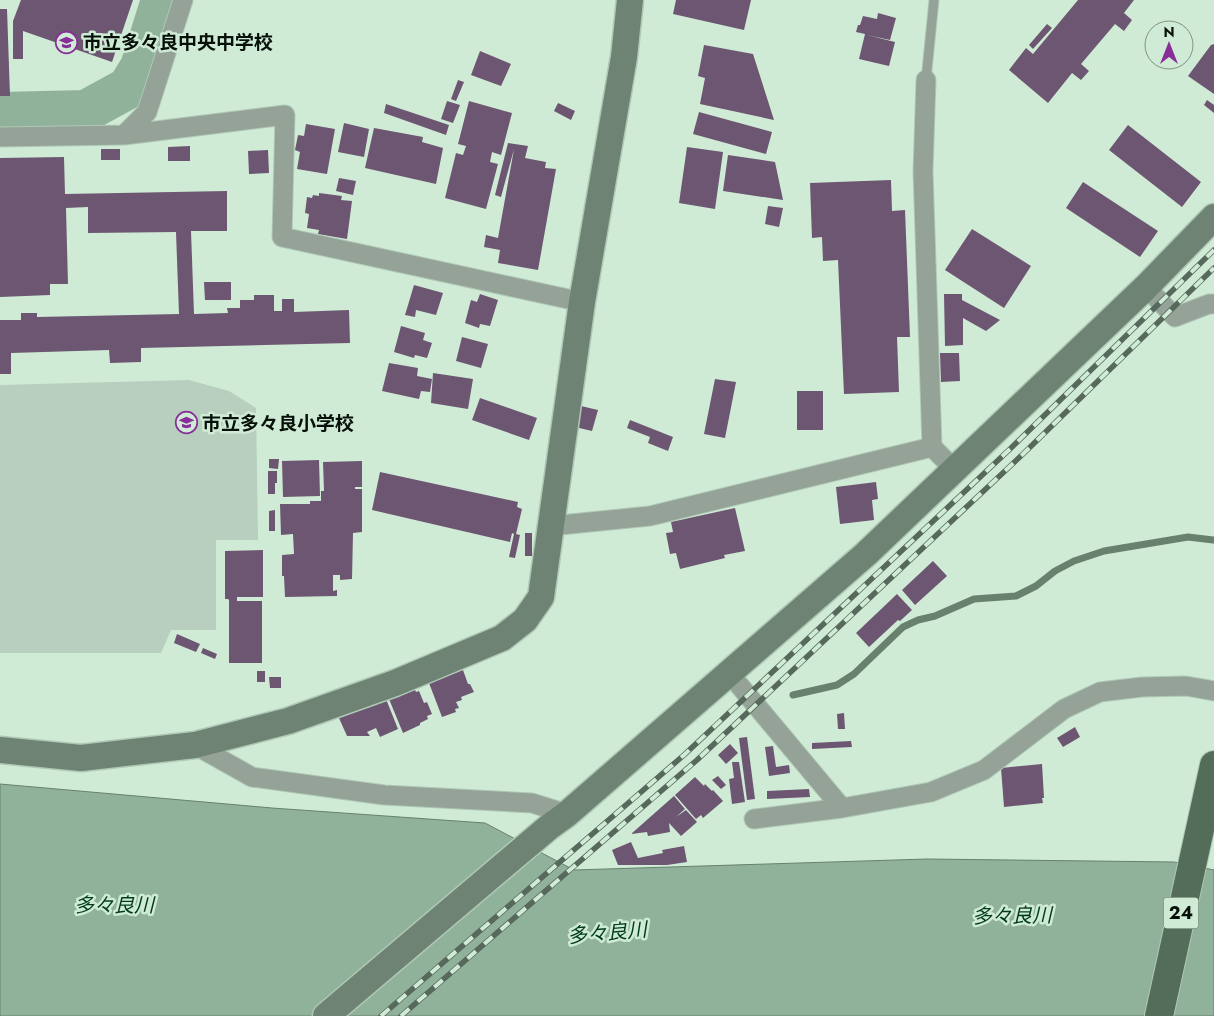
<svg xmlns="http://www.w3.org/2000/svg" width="1214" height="1016" viewBox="0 0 1214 1016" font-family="Jost,'Noto Sans JP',sans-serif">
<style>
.green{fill:#b8cebe}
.water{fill:#91b29a;stroke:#67816e}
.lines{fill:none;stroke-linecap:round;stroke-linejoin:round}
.stream{stroke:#67816e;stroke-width:7}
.river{stroke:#91b29a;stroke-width:42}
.building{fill:#6d5671}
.lane-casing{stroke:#afc8b5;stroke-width:11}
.street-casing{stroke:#afc8b5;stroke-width:21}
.secondary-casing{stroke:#afc8b5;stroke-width:29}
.primary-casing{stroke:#afc8b5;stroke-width:30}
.lane{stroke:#94a298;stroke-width:9}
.street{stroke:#94a298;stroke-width:19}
.secondary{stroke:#6e8374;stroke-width:26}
.primary{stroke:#536d5a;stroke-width:28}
.rail-casing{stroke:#57685c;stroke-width:5.5}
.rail{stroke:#cfebd6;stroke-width:4;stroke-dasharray:11;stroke-linecap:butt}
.labels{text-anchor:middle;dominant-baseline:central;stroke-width:5;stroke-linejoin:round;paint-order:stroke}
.shield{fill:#cfebd6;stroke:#425246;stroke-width:1}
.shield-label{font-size:18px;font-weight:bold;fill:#061009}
.poi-label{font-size:19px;font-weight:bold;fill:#061009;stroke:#cfebd6;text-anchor:start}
.water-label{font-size:20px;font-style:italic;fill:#003b1c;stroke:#cfebd6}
</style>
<rect width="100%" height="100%" fill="#cfebd6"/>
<path class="green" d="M189 380 229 391 256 408 258 540H216V630H171L161 653H0V385Z"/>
<path class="water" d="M0 784 272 808 485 823 574 870 927 859 1174 862 1214 870V1016H0Z"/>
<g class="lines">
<path class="stream" d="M793 695 837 685 854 674 903 627 918 620 935 616 974 599 1016 596 1036 586 1055 571 1074 561 1104 551 1188 537 1213 540"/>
<path class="river" d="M0 113 86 111 128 88 141 67 162 0"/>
</g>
<path class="building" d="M21 0H133L112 62 23 31V59H13V21Z
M676 0H751L744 30 673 14Z
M1078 0H1134L1124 13 1132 20 1124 31 1115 24 1081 64 1089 71 1081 80 1072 73 1048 103 1009 70 1026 48 1033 54Z
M0 9H7L10 96H0Z
M878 13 896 18 890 40 867 35 895 42 889 66 859 59 865 34 856 32 858 25H860L863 16 877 19Z
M1047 24 1052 28 1033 49 1029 45Z
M1214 44V94L1188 76 1211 45Z
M704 45 753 54 774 120 700 104 705 78 698 76Z
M480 51 511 64 501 86 471 75Z
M458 80 464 82 456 101 451 99Z
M1207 100 1214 105V113L1204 105Z
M447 101 460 105 453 123 441 119Z
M469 101 512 113 501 155 492 152 490 162 498 164 486 209 445 198 456 153 463 155 466 146 458 144Z
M558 103 575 111 571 120 554 111Z
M386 104 449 125 446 135 384 113Z
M699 112 772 132 766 154 693 134Z
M344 123 369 129 364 157 338 152Z
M306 124 335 129 327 174 297 169 300 152 295 150 298 135 304 136Z
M1128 125 1201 182 1182 207 1109 150Z
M374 128 423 137 422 142 443 148 436 184 365 168Z
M508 143 528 146 525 158 546 162 545 168 556 169 538 270 498 263 500 250 484 247 486 235 498 238 514 149 501 197 495 195Z
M190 146V161H168V147Z
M687 147 723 152 715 209 679 203Z
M101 149H120V160H101Z
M268 150 269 173 249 174 248 151Z
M728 155 775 162 783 200 723 191Z
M64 157 65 194 227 191V231H191L194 314 228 313 227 308H240V300H254V295H274V311H282V299H294V312L349 310 350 343 141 348V362L110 363 109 350 11 353V374H0V320H21V313H37V317L179 314 176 232 88 233V207L66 208 68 284H50V295L0 297V158Z
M339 178 356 181 353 195 336 191Z
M891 180 892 211 905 210 910 337H897L899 392 844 394 838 260 823 261 822 237 812 238 810 183Z
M1083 182 1158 231 1140 257 1066 208Z
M319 193 342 196 341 200 352 201 347 239 318 234 319 230 307 228 309 214 305 213 307 197 312 198 313 195 319 196Z
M768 206 783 208 779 227 765 224Z
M972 229 1031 266 1004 308 945 270Z
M204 282H231V300H205Z
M414 285 443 293 436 315 416 310 415 317 405 315Z
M480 294 498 300 490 326 480 324 479 328 465 323 471 300 477 302Z
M944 294H962V300L1000 320 986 331 963 318V345L945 346Z
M401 326 425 333 423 340 432 343 427 358 415 355 414 358 394 352Z
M462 337 488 344 481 368 456 361Z
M940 353H959L960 381 941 382Z
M389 363 418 368 417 376 432 379 430 392 421 391 419 399 382 391Z
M433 373 473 379 468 409 431 403Z
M715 379 736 382 725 438 704 434Z
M797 391H823V430H797Z
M480 398 537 418 529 440 472 420Z
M581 406 598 410 592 431 575 427Z
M630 420 673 437 668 451 648 443 650 437 627 428Z
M269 459H279L278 469 269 468Z
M319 460 320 496 283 497 282 461Z
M362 461V487H355V489H362V532L353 533 352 579 340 580V575H333V591L337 590V596L285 597 284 576H282V555L294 554 293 534 281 535 280 504H310V501H321V491H324L323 462Z
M268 471H277V483H275V494H268Z
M380 472 518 502 517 507 522 509 516 534 520 535 515 558 509 557 514 534 512 533 510 542 372 510Z
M876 482 878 499 872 500 874 520 840 524 836 487Z
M735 508 745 551 724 555 725 558 680 569 676 553 670 554 666 533 673 532 671 522Z
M275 510V531H269V511Z
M525 533H532V556H525Z
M263 550V597H237V601H262V663H229V600L228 599H225V551Z
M933 561 947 576 915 605 902 590Z
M897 594 912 610 900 621 898 620 869 647 856 633Z
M177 634 200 644 196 652 174 643Z
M203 648 217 654 215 659 201 653Z
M463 670 468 684H470L474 692 461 697 462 700 456 702 459 708 455 709 456 712 442 717 429 683Z
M257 671H265V682H257Z
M269 677H281V688H270Z
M414 688 416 692 419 691 424 703 427 702 432 714 427 716 428 719 420 723V725L403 733 389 699Z
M386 699 398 729 380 737 376 728 367 732 370 736H347L339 718Z
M844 713 845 729H838L837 714Z
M1075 727 1080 737 1063 747 1057 738Z
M747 737 755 799 747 800 739 738Z
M851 741 852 747 812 749V743Z
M730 744 738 753 726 764 718 755Z
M773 746 776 767 789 765 790 773 769 776 765 747Z
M732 762H739L745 802 732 804 729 779 734 778Z
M1042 764 1044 798H1042L1043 803 1004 807 1001 768Z
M718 776 726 785 721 789 712 780Z
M695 777 704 786 705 784 712 791 713 790 723 801 703 818 701 815 696 819 675 795Z
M809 789 810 797 767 799V791Z
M674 796 685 809 676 817 686 810 697 822 681 836 669 823 670 832 648 836 647 832 631 834Z
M631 842 638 858 663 853 662 850 684 846 687 862 667 865H618L612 850Z"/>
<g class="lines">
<defs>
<path id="lane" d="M926 80 934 0"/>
<path id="street" d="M926 80 923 171 932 447
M124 135 147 112 183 0
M0 137 124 135 285 115 282 237 582 302
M1146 287 1175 317 1209 304H1214
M550 526 650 516 932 447 955 470
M729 673 842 808
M195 745 252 777 384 795 532 803 567 814
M754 819 842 808 931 792 984 770 1064 709 1100 692 1142 687 1186 686 1214 691"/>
<path id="secondary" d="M0 750 81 758 195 745 288 721 395 683 502 638 525 620 541 597 582 302 624 57 630 0
M326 1016 549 827 567 814 866 554 1146 287 1214 217"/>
<path id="primary" d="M1159 1016 1214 765"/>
</defs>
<use href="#lane" class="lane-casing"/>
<use href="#street" class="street-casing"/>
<use href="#secondary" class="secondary-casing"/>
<use href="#primary" class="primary-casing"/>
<use href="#lane" class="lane"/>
<use href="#street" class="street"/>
<use href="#secondary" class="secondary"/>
<use href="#primary" class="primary"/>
<defs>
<path id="rail" d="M381 1016 684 755 1010 449 1214 250
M401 1016 697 760 1023 454 1214 268"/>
</defs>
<use href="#rail" class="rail-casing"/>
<use href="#rail" class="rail"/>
</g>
<defs>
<symbol id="school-ring" viewBox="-11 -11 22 22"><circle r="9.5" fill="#cfebd6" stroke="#892e99" stroke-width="1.5"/><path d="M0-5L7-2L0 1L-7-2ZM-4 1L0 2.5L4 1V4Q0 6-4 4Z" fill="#892e99"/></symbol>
</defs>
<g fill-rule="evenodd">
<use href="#school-ring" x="54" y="30" width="25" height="25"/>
<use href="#school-ring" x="174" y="410" width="25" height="25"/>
</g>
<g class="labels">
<rect class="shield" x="1163.5" y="897.5" width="35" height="31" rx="4"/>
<g class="shield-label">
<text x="1181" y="913">24</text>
</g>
<g class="poi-label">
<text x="83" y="42">市立多々良中央中学校</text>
<text x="202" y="423">市立多々良小学校</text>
</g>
<g class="water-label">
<text x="114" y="905">多々良川</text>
<text transform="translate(1012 916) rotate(-1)">多々良川</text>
<text transform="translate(607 933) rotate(-5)">多々良川</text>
</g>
</g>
<g transform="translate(1169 45)"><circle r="24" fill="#cfebd6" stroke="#7f9384"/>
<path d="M0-4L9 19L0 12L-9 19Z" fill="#892e99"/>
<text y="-8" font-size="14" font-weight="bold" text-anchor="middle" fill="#061009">N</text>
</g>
</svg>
